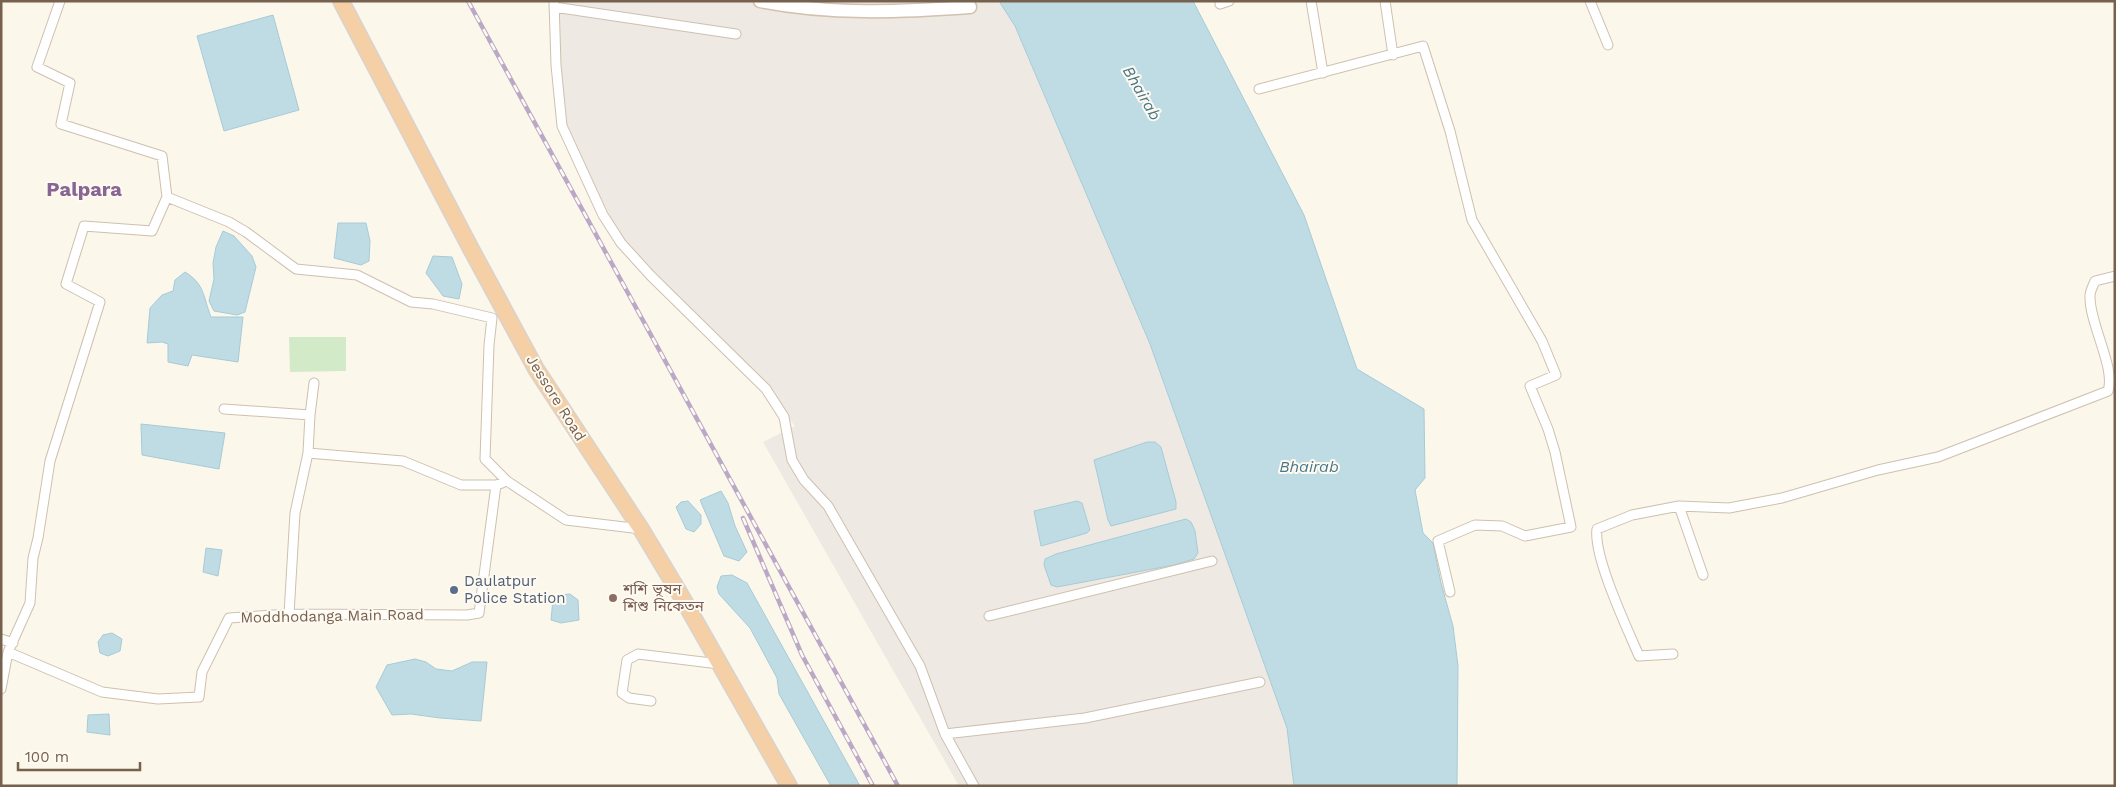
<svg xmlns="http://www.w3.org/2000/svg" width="2116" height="787" viewBox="0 0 2116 787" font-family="'Work Sans','Noto Sans Bengali',sans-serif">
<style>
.industrial{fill:#eee9e3}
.green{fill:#d3eac9}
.water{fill:#bfdce5;stroke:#a6cbd7}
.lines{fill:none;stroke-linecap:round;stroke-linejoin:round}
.minor-casing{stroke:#cec0b0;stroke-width:11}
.secondary-casing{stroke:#d1c1ae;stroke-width:15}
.trunk-casing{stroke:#d9d2cd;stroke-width:18}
.minor{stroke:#fff;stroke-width:9}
.secondary{stroke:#fff;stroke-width:12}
.trunk{stroke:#f5d0a6;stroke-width:15}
.rail-casing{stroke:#bba8c6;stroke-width:4.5}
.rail{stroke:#fefaf1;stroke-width:2.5;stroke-dasharray:8;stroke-linecap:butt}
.service-dot{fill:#5c6f8a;stroke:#fefaf1;stroke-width:2}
.education-dot{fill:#8d6e63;stroke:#fefaf1;stroke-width:2}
.labels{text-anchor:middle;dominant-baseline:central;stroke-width:4;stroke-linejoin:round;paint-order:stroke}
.street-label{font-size:15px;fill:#76604e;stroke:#fefaf1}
.service-label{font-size:15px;fill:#4e5e75;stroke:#fefaf1;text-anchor:start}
.education-label{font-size:15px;fill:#785e54;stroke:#fefaf1;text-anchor:start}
.water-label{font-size:16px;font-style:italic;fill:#487888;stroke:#fefaf1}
.district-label{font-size:20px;font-weight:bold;fill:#876692;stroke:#fefaf1}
</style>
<rect width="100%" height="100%" fill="#fcf7eb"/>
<path class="industrial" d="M555 1H999L1015 26 1150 344 1287 728 1294 786H959L763 442 795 426 766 389 651 276 603 215 561 113Z"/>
<path class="green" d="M289 337H346V371L290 372Z"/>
<path class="water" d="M999 1H1193L1304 215 1357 369 1424 409 1425 478 1415 490 1423 533 1433 543 1441 583 1453 626 1458 666 1457 786H1294L1287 728 1150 344 1015 26Z
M273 15 299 110 224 131 197 36Z
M338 223H366L370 241 369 261 361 265 334 258Z
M223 231 234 236 252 256 256 267 245 312 237 315 214 311 209 301 214 279 213 263 216 247Z
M433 256 452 257 462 284 459 299 443 296 426 273Z
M185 272C205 284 203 297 211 317H243L238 362 192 355 188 366 168 362V344L162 342 147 343 150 308 162 295 173 291 175 280Z
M141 424 225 433 219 469 142 455Z
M1147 442H1155L1161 447 1176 502V509L1111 526 1108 520 1094 460Z
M721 491 728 503 735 526 747 552 739 561 724 556 700 500Z
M688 501 701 515V524L694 532 686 529 676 507 681 502Z
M1077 501 1082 503 1090 530 1087 533 1041 546 1034 511Z
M1186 519 1191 522 1195 531 1198 553 1194 559 1174 565 1057 587 1051 585 1044 565 1045 559 1056 554Z
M206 548 222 550 218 576 203 572Z
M732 575 747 583 860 786H831L779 694 777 678 750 628 719 594 717 587 721 576Z
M570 594 578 600 579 620 561 623 551 620 553 599 560 595Z
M112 633 122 639 120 651 108 656 100 653 98 642 103 635Z
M415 659 426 662 436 669 452 671 472 662H487L481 721 440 718 411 714 392 715 376 687 387 665Z
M109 714 110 735 87 732 88 715Z"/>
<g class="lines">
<defs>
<path id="minor" d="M60 1 37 67 70 83 61 124 162 156 167 197 229 222 246 232 296 269 357 275 411 302 433 304 492 318 489 345 485 459 507 481 566 520 641 529
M554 1 556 65 562 126 603 215 621 243 651 276 766 389 784 417 792 460 804 480 828 506 920 666 945 734 974 786
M1311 1 1323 73
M1385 1 1393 55
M1590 1 1608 45
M1220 4 1229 1
M554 7 736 34
M1259 89 1423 46 1450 131 1472 220 1542 341 1556 375 1530 386 1548 429 1555 452 1571 527 1525 536 1502 526 1475 525 1438 541 1450 592
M224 409 310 415 308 453 403 461 461 485H496L502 483
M310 415 314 383
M1679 506 1703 575
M289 614 295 513 308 453
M989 616 1212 561
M1 639 13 643
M8 652 30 603 33 558 38 538 50 461 100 302 66 284 84 226 152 231 167 197
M1673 654 1639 656C1627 628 1593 556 1597 529L1632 515 1679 506 1729 508 1782 498 1878 470 1938 457 2108 391C2116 368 2089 323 2090 296 2090 291 2093 286 2095 281L2115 276
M1 689 8 652 102 692 158 699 199 697 202 672 229 618 289 614 467 615 479 613 496 485
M651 701 629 698 622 693 627 660 638 654 719 664
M945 734 1085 718 1260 682"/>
<path id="secondary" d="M760 1C829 15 900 12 970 7"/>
<path id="trunk" d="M341 1 471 249 536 369 641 529 680 594 789 786"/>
</defs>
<use href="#minor" class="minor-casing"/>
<use href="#secondary" class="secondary-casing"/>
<use href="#trunk" class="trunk-casing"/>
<use href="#minor" class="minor"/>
<use href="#secondary" class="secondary"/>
<use href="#trunk" class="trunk"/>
<defs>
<path id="rail" d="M468 1 898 786
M743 518 802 655 873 786"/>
</defs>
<use href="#rail" class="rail-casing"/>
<use href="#rail" class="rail"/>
</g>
<circle class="service-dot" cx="454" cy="590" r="5"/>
<circle class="education-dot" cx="613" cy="598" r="5"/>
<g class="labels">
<g class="street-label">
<text transform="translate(556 398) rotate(58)">Jessore Road</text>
<text transform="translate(332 616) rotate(-1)">Moddhodanga Main Road</text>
</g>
<g class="service-label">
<text x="464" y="581">Daulatpur<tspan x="464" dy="17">Police Station</tspan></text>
</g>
<g class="education-label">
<text x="623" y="589">শশি ভূষন<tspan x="623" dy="17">শিশু নিকেতন</tspan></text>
</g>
<g class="water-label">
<text transform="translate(1142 93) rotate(60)">Bhairab</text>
<text x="1309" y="466">Bhairab</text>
</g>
<g class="district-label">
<text x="84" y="189">Palpara</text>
</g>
</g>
<rect width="2116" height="787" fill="none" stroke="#76604e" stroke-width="5"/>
<path d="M18 762v8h122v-8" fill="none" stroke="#76604e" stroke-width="2.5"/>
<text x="25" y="762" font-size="15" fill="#76604e" stroke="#fefaf1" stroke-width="4" paint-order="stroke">100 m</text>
</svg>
